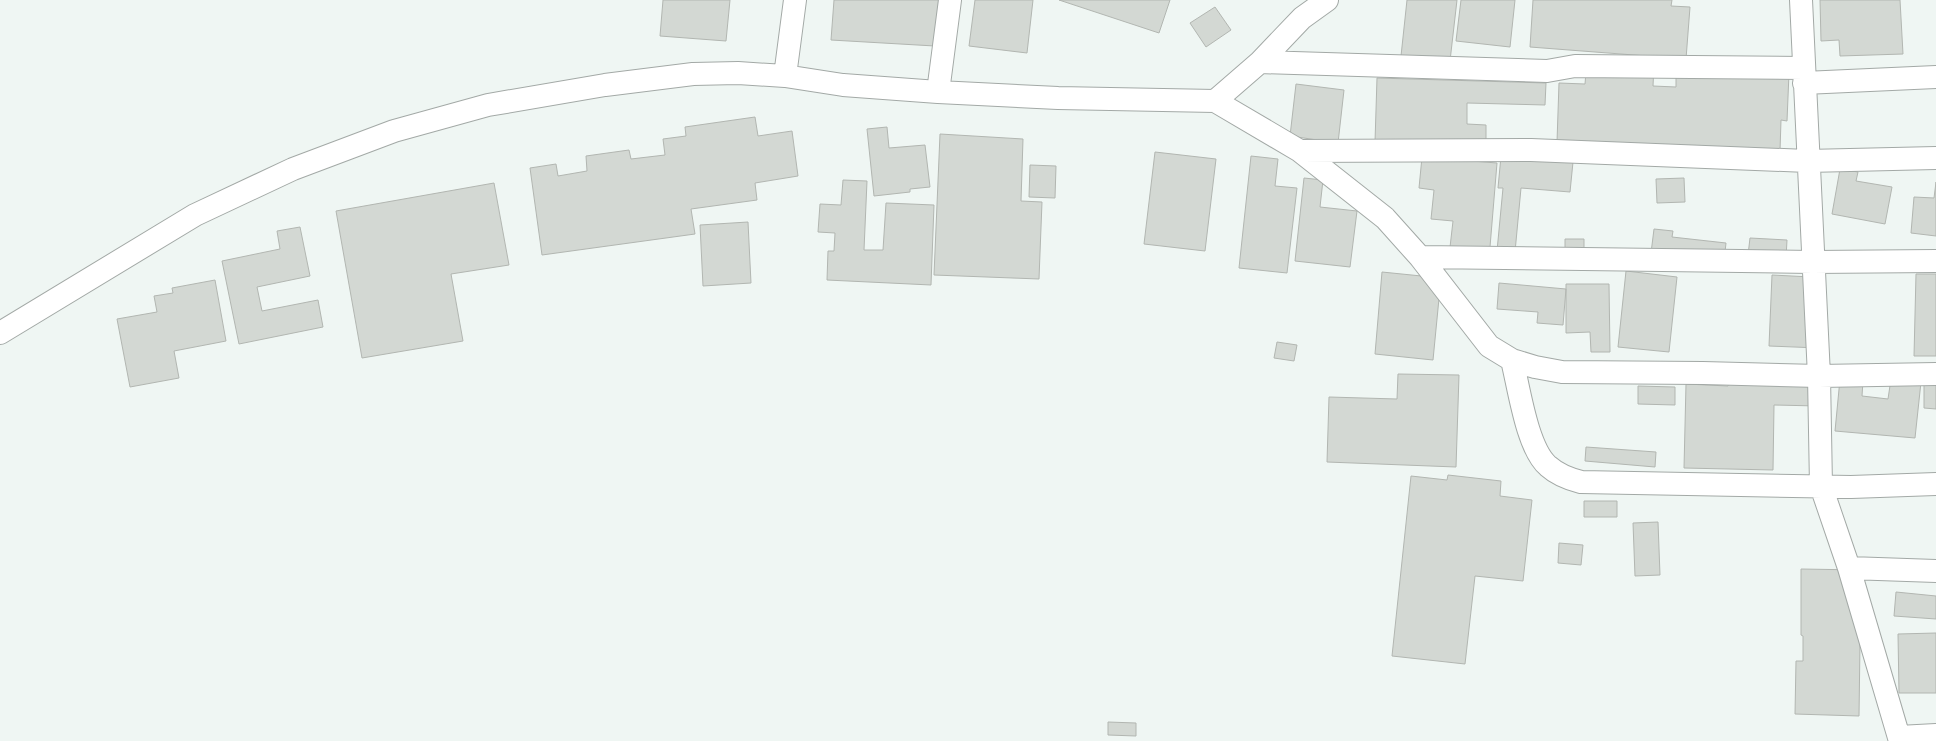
<svg xmlns="http://www.w3.org/2000/svg" width="1936" height="741" viewBox="0 0 1936 741" font-family="Rubik,sans-serif">
<style>
.building{fill:#d3d8d3;stroke:#b2b6b1}
.lines{fill:none;stroke-linecap:round;stroke-linejoin:round}
.minor-casing{stroke:#a3a9a6;stroke-width:24}
.minor{stroke:#fff;stroke-width:22}
</style>
<rect width="100%" height="100%" fill="#eff6f3"/>
<path class="building" d="M663 0H730L726 41 660 36Z
M834 0H955L952 47 831 40Z
M975 0H1033L1027 53 969 46Z
M1059 0H1170L1159 33Z
M1407 0H1457L1450 61 1401 56Z
M1461 0H1515L1510 47 1456 41Z
M1533 0H1672L1671 6 1690 7 1686 59 1530 47Z
M1820 0H1900L1903 54 1840 56 1839 40 1821 41Z
M1215 7 1231 30 1206 47 1190 23Z
M1654 65 1653 86 1676 87V68L1789 73 1787 121 1781 120 1780 151 1557 142 1559 83 1585 84 1586 72Z
M1377 78 1546 83 1545 105 1467 103V124L1486 125V146L1375 142Z
M1296 84 1344 90 1338 143 1290 136Z
M755 117 758 136 792 131 798 176 755 183 757 200 691 209 695 234 542 255 530 168 556 164 558 176 587 171 586 156 629 150 631 159 665 155 663 139 686 136 685 127Z
M887 127 889 148 925 145 930 187 910 189V192L874 196 867 129Z
M940 134 1023 139 1021 201 1042 202 1039 279 934 275Z
M1155 152 1216 159 1205 251 1144 244Z
M1251 156 1278 159 1275 186 1297 188 1287 273 1239 268Z
M1501 156 1573 162 1570 192 1521 188 1515 252 1497 251 1503 188H1498Z
M1422 157 1497 163 1489 259 1449 256 1453 221 1431 219 1434 190 1419 188Z
M1030 165 1056 166 1055 198 1029 197Z
M1840 169 1858 172 1856 181 1892 187 1885 224 1832 214Z
M1304 178 1323 180 1320 207 1357 211 1350 267 1295 261Z
M1684 178 1685 202 1657 203 1656 179Z
M843 180 867 181 864 250H883L886 203 934 205 931 285 827 280 828 251H834L835 233 818 232 820 204 841 205Z
M1936 182V236L1911 233 1914 197 1934 198Z
M494 183 509 265 451 274 463 341 362 358 336 211Z
M748 222 751 283 703 286 700 225Z
M300 227 310 276 257 287 262 311 318 300 323 327 239 344 222 261 280 249 277 231Z
M1654 229 1673 231 1672 237 1726 243 1724 261 1651 253Z
M1750 238 1787 240 1786 258 1748 255Z
M1565 239H1584V257H1565Z
M1626 271 1677 277 1669 352 1618 347Z
M1382 272 1441 278 1433 360 1375 354Z
M1916 274H1936V356H1914Z
M1772 275 1811 277 1819 348 1769 346Z
M215 280 226 341 174 351 179 378 130 387 117 319 157 312 154 296 173 293 172 288Z
M1499 283 1566 289 1563 325 1537 323 1538 312 1497 309Z
M1566 284H1609L1610 352H1591L1590 332 1566 333Z
M1277 342 1297 345 1294 361 1274 358Z
M1398 374 1459 375 1456 467 1327 462 1329 397 1397 399Z
M1840 379 1863 381 1862 396 1888 399 1891 379 1921 382 1915 438 1835 431Z
M1729 380 1818 382V406L1774 405 1773 470 1684 468 1686 384 1728 386Z
M1924 383 1936 384V409L1924 408Z
M1638 386 1675 387V405L1638 404Z
M1586 447 1656 452 1655 467 1585 461Z
M1448 475 1501 481 1500 496 1532 500 1523 581 1475 576 1465 664 1392 656 1411 476 1447 480Z
M1584 501H1617V517H1584Z
M1658 522 1660 575 1635 576 1633 523Z
M1559 543 1583 545 1581 565 1558 563Z
M1801 569 1861 570 1859 716 1795 714 1796 661H1803V636L1801 635Z
M1896 592 1936 596V619L1894 616Z
M1936 633V693H1899L1898 634Z
M1108 722 1136 723V736L1108 735Z"/>
<g class="lines">
<defs>
<path id="minor" d="M1801 0 1819 376 1821 486 1849 568 1936 571
M1260 62 1547 71 1575 66 1804 68
M785 76 795 0
M1804 83 1936 77
M938 92 950 0
M1215 101 1300 151 1385 218 1420 257 1489 346 1512 360 1535 367 1562 372 1703 373 1819 376 1936 374
M1300 151 1531 150 1807 161 1936 158
M1420 257 1813 262 1936 261
M0 333 195 215 293 169 394 131 488 105 605 85 693 74 738 73 785 76 843 85 938 92 1058 98 1215 101 1260 62 1302 18 1327 0
M1512 360C1519 388 1527 448 1548 466 1558 475 1569 479 1581 482L1851 487 1936 484
M1849 568 1900 741
M1899 737 1936 735"/>
</defs>
<use href="#minor" class="minor-casing"/>
<use href="#minor" class="minor"/>
</g>
</svg>
